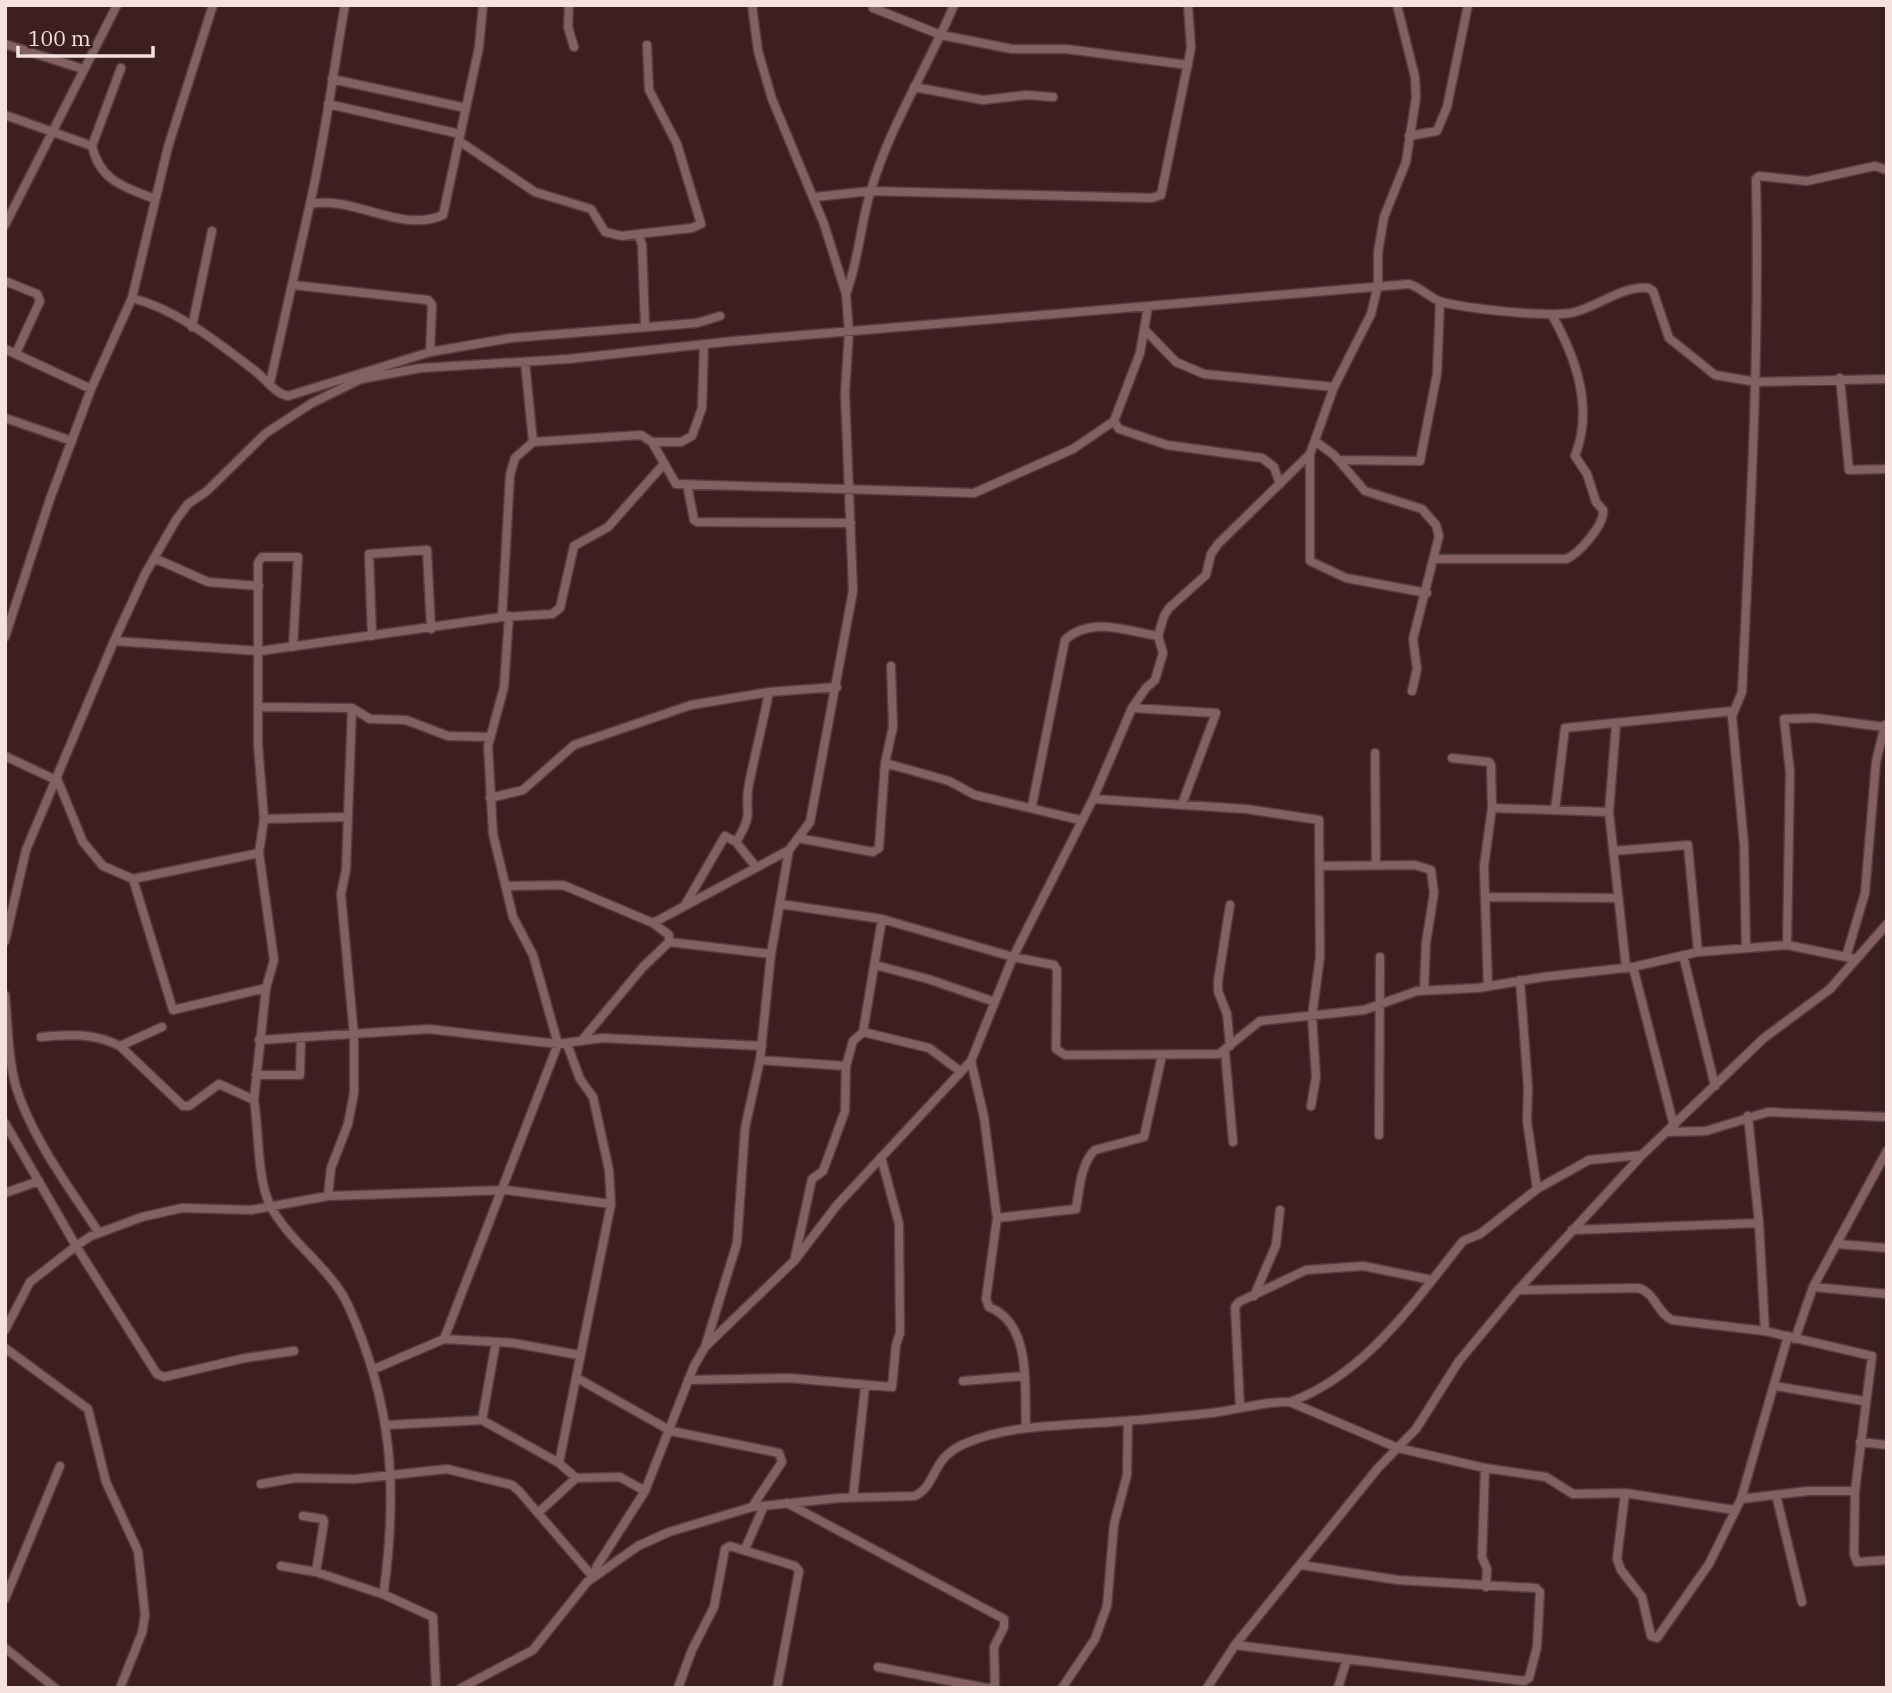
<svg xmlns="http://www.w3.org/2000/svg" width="1892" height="1693" viewBox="0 0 1892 1693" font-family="'IBM Plex Serif',serif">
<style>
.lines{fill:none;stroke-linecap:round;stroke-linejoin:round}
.minor-casing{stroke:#553c3e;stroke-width:11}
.minor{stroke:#836061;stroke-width:8}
</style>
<rect width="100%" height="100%" fill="#3d1f21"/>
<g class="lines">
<defs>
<path id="minor" d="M569 5 568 27 574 47
M873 8 941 35 1012 49H1066L1188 65
M5 44 83 69
M332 79 466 108
M914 87 983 100 1026 95 1053 97
M328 104 460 134
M5 115 92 146C100 181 124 187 155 199
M1409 136 1437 131 1447 107 1468 5
M459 141 535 192 591 209 605 232 622 236 638 234 642 245 645 325
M92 146 121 68
M815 197 870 191 1152 198 1161 195 1191 48 1188 5
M310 204C325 139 333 72 345 5
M5 225 117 5
M638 234 692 228 701 224 677 144 649 90 647 45
M5 281 37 294 40 301 16 353
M293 285 428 300 432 305 430 352
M846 294C859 260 860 225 871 190 890 125 928 67 954 5
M132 298C178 310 217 342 254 370 266 379 274 393 288 396L430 352 511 338 697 323 720 316
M192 327 212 231
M1145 330 1176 362 1204 374 1334 387
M5 349 91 389
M525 362 533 442
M1840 378 1849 470 1887 469
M270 383 310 204C353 195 401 234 443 215L479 47 483 5
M5 418 72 441
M1114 421 1119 429 1167 445 1262 458 1274 467 1280 484
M1315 441 1334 455 1365 491 1422 509 1436 525 1439 536 1413 639 1417 669 1412 691
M652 442H681L692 436 702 408 704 344
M1310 454V561L1346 578 1427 593
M1339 460 1420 461 1437 374 1440 301
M687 484 694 520 697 522 851 523
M154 558 208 582 259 586
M1434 559H1566C1579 554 1605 524 1603 510L1596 502 1587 474 1575 456C1594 408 1576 358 1552 315
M502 617 510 475 515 458 533 442 641 435 652 442 676 484 974 493 1073 449 1114 421 1140 353 1148 307
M372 636 369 554 427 550 431 629
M5 637 50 499 91 389 132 298 168 147 213 5
M114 641 260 651 502 617 552 614 560 608 574 546 608 527 663 465
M258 707 352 708 370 719 406 720 448 736 489 737
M1132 708 1216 713 1182 804
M1616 725 1609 812 1626 967
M1375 753 1376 865
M5 756 58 781 83 842 103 866 133 879 259 853
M1452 758 1489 762 1491 765 1492 808 1484 866 1488 987
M885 763 949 781 975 795 1080 820
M490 798 523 790 574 745 691 705 769 692 837 687
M1093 799 1246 809 1319 820 1320 957 1312 1016 1316 1077 1311 1106
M1032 806 1065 640C1090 616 1127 631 1158 636
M1492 808 1609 812
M1555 810 1565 728 1732 711
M264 819 347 817
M798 838 873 852 879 848 885 763 893 727 891 666
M736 842C756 810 743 813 749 784 755 754 763 723 769 692
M1613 851 1688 845 1698 952
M1320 866 1415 865 1431 870 1434 893 1426 943 1424 990
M133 879 173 1010 266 988
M507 886 563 885 653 923 669 935V942
M1485 897 1617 898
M780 904 882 919 1013 957 1054 965 1057 970 1056 1049 1065 1055 1219 1054 1260 1021 1364 1010 1417 991 1478 988 1543 977 1633 967 1698 952 1787 945 1856 959
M685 905 725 836 736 842 756 867
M653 923 789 850
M5 941 26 850 114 641 145 574 176 520 188 504 207 491 266 433 312 403 361 379 421 368 568 359 734 341 1409 284C1422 288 1429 298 1442 302 1470 309 1544 317 1571 313 1596 308 1623 285 1648 288L1653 291 1669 338 1715 375 1756 382 1887 379
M669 942 771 954
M1787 945 1790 772 1784 719 1815 718 1884 727
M1746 948 1744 844 1732 716 1742 692C1750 521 1760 350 1756 179L1759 176 1807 181 1875 166 1887 170
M1683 955 1715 1086
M1846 957 1865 893 1876 762 1885 725
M875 965 928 979 995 1002
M1633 967 1674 1126
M1520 980 1528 1087 1527 1121 1537 1189
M5 995C8 1025 8 1058 16 1087 33 1140 69 1187 99 1233
M863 1032 929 1048 960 1071
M41 1037C70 1034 94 1033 120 1046L183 1106H189L219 1084 254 1100 266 988 274 960 259 853 264 819 258 745V563L262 557H298L293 647
M583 1039 643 967 669 942
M259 1040 429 1029 558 1044 602 1038 762 1046
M120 1046 162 1027
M1230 1046 1227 1014 1218 991V981L1230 905
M1225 1051 1233 1142
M760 1060 846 1066
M971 1061 984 1117 997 1218 986 1299 989 1307C1033 1324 1024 1390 1026 1428
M256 1075H300L301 1037
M254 1100C259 1129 257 1179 270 1205 289 1242 330 1267 348 1305 392 1403 398 1485 384 1590L385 1595 433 1617 436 1688
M1748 1116 1759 1223 1765 1331
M5 1123 76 1246 157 1374 164 1377 245 1358 294 1351
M1666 1132 1706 1131 1768 1112 1887 1117
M1379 1135 1380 957
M5 1193 39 1181
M328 1196 331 1168 348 1124 354 1093V1036L341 894 346 870 352 708
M997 1218 1076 1209C1079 1191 1081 1162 1095 1150L1144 1137 1162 1055
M1572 1230 1759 1223
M1838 1244 1887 1248
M795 1257 812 1179 823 1171 845 1111 846 1066 853 1041 863 1032 882 919
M1813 1287 1887 1294
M1518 1290 1638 1288C1655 1292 1657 1313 1672 1320L1765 1331 1872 1356 1855 1491 1854 1554 1857 1562 1887 1560
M1254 1296 1276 1245 1280 1210
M5 1330 30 1282 76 1246 91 1236 142 1217 182 1208 251 1210 328 1196 506 1190 611 1204
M444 1339 558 1044 533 955 513 917 493 834 488 746 504 687 509 616
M1795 1339 1813 1287 1887 1151
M707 1345 795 1260 837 1205 971 1061 1013 957 1093 799 1132 708 1146 688 1155 680 1163 653 1158 636 1164 616 1169 608 1206 575 1211 554 1218 544 1310 454 1334 387 1371 314 1378 285V252L1384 217 1406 162 1416 97 1415 77 1397 5
M5 1348 88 1409 106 1482 138 1551 145 1615 142 1633 120 1688
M372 1370 444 1339 513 1343 579 1355
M577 1378 671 1431 779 1453 782 1462 752 1507
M688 1380 789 1378 892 1387 896 1345 900 1333 899 1224 881 1157
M963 1381 1024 1376
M1775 1386 1864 1401
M1290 1402C1365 1375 1415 1301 1463 1241L1480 1234 1537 1189 1589 1160 1642 1155
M1240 1408 1235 1307 1239 1302 1306 1270 1363 1266 1432 1280
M482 1420 496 1342
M387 1425 482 1420 559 1463 576 1478
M1860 1442 1887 1445
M559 1463 611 1204 609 1170 593 1097 580 1079 567 1044
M1485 1468 1482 1557 1487 1569 1486 1587
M261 1484 295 1478 355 1479 447 1469 512 1485 519 1491 593 1577 597 1566 645 1491 694 1366 705 1347 737 1243 745 1128 760 1060 771 954 789 850 810 822 853 591 845 393 849 332 846 294 824 224 772 99 758 51 752 5
M1625 1493 1617 1559 1621 1570 1642 1597 1651 1636 1657 1638 1709 1564 1741 1499 1788 1336
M1776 1495 1802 1602
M853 1497 865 1387
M1741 1499 1808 1491H1855
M787 1503 1004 1619V1627L994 1647 995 1684 990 1688
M538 1513 576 1478 620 1477 645 1491
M303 1516 323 1519 324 1522 316 1572
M745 1549 764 1506
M281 1566 316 1572 385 1595
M5 1599 60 1466
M1235 1645 1524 1681 1529 1678 1537 1647 1540 1592 1536 1588 1398 1580 1301 1565
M5 1648 55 1688
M878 1667 986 1688
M461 1688 533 1650 587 1582 638 1546 669 1532 752 1507 840 1498 915 1496C938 1484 930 1459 964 1444 1005 1426 1051 1426 1095 1423 1134 1421 1173 1417 1211 1413 1238 1410 1263 1401 1290 1402L1398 1448 1485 1468 1546 1477 1573 1494 1625 1493 1734 1510
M678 1688 692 1650 714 1607 725 1549 730 1546 795 1566 799 1571 777 1688
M1062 1688 1095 1639 1107 1606 1114 1524 1127 1475 1128 1421
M1207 1688 1235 1645 1378 1468 1416 1429 1459 1361 1518 1290 1642 1155 1764 1038 1830 989 1887 924
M1338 1688 1347 1659"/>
</defs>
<use href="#minor" class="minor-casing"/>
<use href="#minor" class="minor"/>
</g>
<rect width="1892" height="1693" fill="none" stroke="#f6e1e1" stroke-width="14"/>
<path d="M18 46v10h135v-10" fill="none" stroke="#f6e1e1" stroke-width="3.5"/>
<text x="28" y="46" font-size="21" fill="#f6e1e1" stroke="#3d1f21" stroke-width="5" paint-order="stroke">100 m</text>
</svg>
